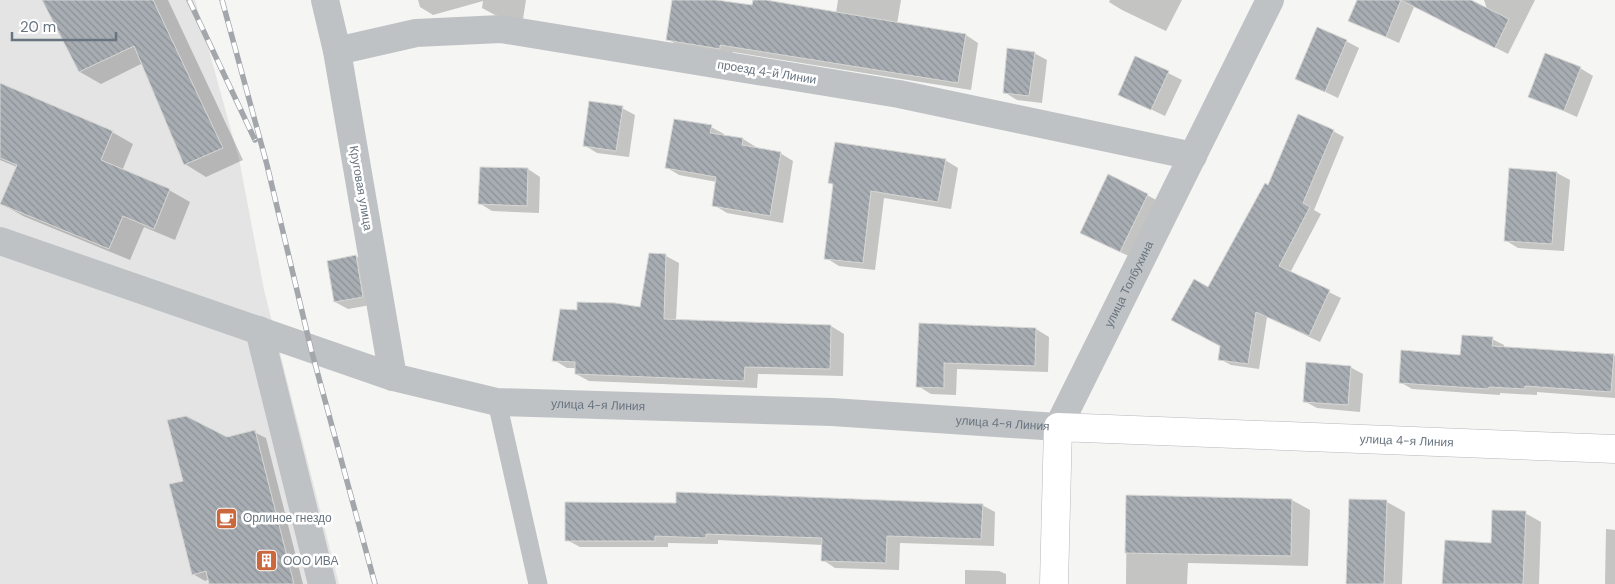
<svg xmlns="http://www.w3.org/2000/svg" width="1615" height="584" viewBox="0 0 1615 584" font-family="'DM Sans',sans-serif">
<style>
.built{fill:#e3e4e3}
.shadow{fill:#0003}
.building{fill:url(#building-back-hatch);stroke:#d7d7d5}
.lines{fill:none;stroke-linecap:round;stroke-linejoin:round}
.secondary-casing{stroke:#b4b8bc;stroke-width:29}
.lane{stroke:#bfc2c5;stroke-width:19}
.street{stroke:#bfc2c5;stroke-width:28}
.secondary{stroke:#fff;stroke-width:28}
.rail-casing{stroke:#a3a7ac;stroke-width:5.5}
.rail{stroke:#fff;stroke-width:4;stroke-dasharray:11;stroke-linecap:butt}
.labels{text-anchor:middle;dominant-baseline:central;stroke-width:5;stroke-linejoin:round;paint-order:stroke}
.street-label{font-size:12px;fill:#68747f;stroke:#fff}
.poi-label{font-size:12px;fill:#68747f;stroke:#fff;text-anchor:start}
</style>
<defs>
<pattern id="building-back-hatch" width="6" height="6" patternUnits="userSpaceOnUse" patternTransform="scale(1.25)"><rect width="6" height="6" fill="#a7adb2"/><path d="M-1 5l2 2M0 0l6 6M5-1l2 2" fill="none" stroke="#8c9196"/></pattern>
</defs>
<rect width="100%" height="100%" fill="#f5f5f3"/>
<path class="built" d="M0 0H195L239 159 264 290 339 584H0Z"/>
<path class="shadow" d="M44 0H168L243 160 206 177 185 164 143 63 101 84 80 72Z
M418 0H526L523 19 495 15 482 8 483 1 433 15 420 7Z
M673 0H708L753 7 754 0H759L836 13 838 0H901L897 24 966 35 978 43 971 90 733 52 732 55 680 47 668 39Z
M1110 0H1182L1166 31 1122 10 1109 2Z
M1358 0H1413L1416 2 1399 43 1350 21Z
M1444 0H1469L1487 9 1484 0H1535L1508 54 1449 24Z
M1346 41 1359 48 1338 98 1296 78Z
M1034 53 1047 60 1042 103 1017 100 1004 92Z
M1136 57 1182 80 1165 116 1119 94Z
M1580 68 1593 76 1577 117 1530 96Z
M0 85 112 132 133 144 122 171 169 190 190 202 175 240 144 227 130 260 23 216 2 204 17 167 0 160Z
M622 108 635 115 629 157 597 153 584 145Z
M711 127 724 134V136L743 139 756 147 755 149 780 153 793 161 783 223 727 213 714 205 717 182 679 175 666 167Z
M1333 131 1344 137 1314 210 1321 214 1290 273 1341 298 1320 342 1267 317 1259 369 1231 365 1220 359 1221 346 1209 289 1269 186Z
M945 160 958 168 951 209 884 198 875 270 839 266 826 258 834 185 830 183Z
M528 169 540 177 539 213 492 211 479 203Z
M1511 169 1557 173 1570 180 1564 251 1518 248 1505 240Z
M1147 195 1160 202 1133 258 1094 240Z
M356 256 369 264 376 304 348 309 335 302Z
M666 256 679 263 676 320 831 326 844 334 843 376 758 374 757 388 589 381 576 374V368H567L554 360 578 311 641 308Z
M920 324 1036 329 1049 337 1048 372 957 369 956 395 931 394 918 386Z
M1492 339 1504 345V348L1615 356V398L1537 392V395L1500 393V395L1412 389 1400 382 1461 357Z
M1350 367 1363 374 1360 412 1317 408 1304 401Z
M254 432 266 438 303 584H211L209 579 205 581 193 574 185 482 227 439Z
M1127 496 1292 500 1310 510 1308 566 1188 563 1187 584H1126Z
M1387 502 1405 512 1402 584H1347Z
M982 505 995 512 994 546 900 543 899 570 835 568 823 560V545L718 540V544L668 543V547H580L567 540Z
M1525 513 1541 522 1539 584H1443L1492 544Z
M1606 529 1615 530V584H1605Z
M965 570 999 571 1006 574V584H965Z"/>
<path class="building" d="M42 0H153L223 148 184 165 134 46 79 72Z
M672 0H716L752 5 753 0H766L966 34 958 83 720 45V49L666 40Z
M1357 0H1471L1509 19 1495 48 1401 0 1386 37 1348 21Z
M1317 27 1347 40 1325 92 1295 79Z
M1007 48 1035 52 1029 96 1003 93Z
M1545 53 1581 67 1564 111 1528 97Z
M1135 56 1169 71 1151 110 1118 95Z
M0 83 113 131 101 160 170 189 154 229 123 216 109 249 0 204 17 165 0 158Z
M589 101 623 106 616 151 583 146Z
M1298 114 1334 130 1303 203 1310 207 1279 266 1330 290 1309 336 1256 312 1248 364 1218 360 1220 346 1171 320 1194 279 1208 287 1265 183 1268 185Z
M674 119 712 125 710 133 743 138 742 145 781 152 770 216 712 206 716 177 665 168Z
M835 142 946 159 938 202 871 191 863 263 824 259 833 184 828 183Z
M480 167 528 168 527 206 478 204Z
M1509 168 1557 172 1552 244 1504 241Z
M1108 174 1148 194 1120 252 1080 233Z
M649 253 666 254 664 319 831 325 830 369 745 367 744 381 575 374V362L552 361 560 309 577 310V302L615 303 640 307Z
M356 255 363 297 334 302 327 261Z
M919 323 1036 328 1035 366 944 363V388L916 387Z
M1462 335 1493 337 1492 346 1614 354 1611 392 1525 386V389L1489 387 1488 389 1399 383 1401 350 1460 355Z
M1306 362 1351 366 1348 405 1303 402Z
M186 416 227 437 255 430 294 584H209L206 571 192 575 169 484 183 481 167 420Z
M676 492 983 504 981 539 887 536 886 563 821 561 822 538 706 534V538L655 536V541H565V502L676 503Z
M1126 495 1292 499 1291 556 1125 553Z
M1349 499 1387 500 1384 584H1346Z
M1492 510 1526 511 1523 584H1442L1445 540 1491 543Z"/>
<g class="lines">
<defs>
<g id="secondary">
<path id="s2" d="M1054 584 1058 427 1615 449"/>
</g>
</defs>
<use href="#secondary" class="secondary-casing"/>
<path class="lane" d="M497 402 538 584"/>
<g class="street">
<path d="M325 0 337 51 393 377"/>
<path d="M337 51 416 33 501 29 899 94 1193 156"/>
<path id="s1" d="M0 241 393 377 497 402 832 412 1058 427 1270 0"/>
<path d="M259 330 322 584"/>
</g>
<use href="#secondary" class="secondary"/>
<defs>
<path id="rail" d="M189 0 255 140
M222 0 267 165 311 349 375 584"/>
</defs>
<use href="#rail" class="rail-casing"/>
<use href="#rail" class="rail"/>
</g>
<defs>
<symbol id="cafe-square" viewBox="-11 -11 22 22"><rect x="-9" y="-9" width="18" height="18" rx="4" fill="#cb673c" stroke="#fff"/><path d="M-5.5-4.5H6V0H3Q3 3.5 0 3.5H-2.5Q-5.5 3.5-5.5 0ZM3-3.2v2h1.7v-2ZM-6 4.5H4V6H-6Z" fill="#fff"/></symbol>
<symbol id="building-square" viewBox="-11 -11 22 22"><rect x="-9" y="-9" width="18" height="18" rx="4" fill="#cb673c" stroke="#fff"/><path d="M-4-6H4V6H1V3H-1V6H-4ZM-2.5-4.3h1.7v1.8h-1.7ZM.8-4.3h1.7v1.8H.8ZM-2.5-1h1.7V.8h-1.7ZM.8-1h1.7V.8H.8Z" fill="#fff"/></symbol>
</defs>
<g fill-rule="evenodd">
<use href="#cafe-square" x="214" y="506" width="25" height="25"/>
<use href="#building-square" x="254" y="548" width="25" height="25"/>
</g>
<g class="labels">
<g class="street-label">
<text transform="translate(767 72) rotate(9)">проезд 4-й Линии</text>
<text transform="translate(361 188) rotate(80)">Круговая улица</text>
<text stroke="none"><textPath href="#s1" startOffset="1244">улица Толбухина</textPath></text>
<text stroke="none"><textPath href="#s1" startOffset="624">улица 4-я Линия</textPath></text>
<text stroke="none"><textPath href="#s1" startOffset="1029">улица 4-я Линия</textPath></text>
<text stroke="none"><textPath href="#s2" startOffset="506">улица 4-я Линия</textPath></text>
</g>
<g class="poi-label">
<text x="243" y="518">Орлиное гнездо</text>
<text x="283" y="561">ООО ИВА</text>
</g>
</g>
<path d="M12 32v8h104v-8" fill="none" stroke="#68747f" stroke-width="2.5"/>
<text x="20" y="32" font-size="15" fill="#68747f" stroke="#ffffff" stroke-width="4" paint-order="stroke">20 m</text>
</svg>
